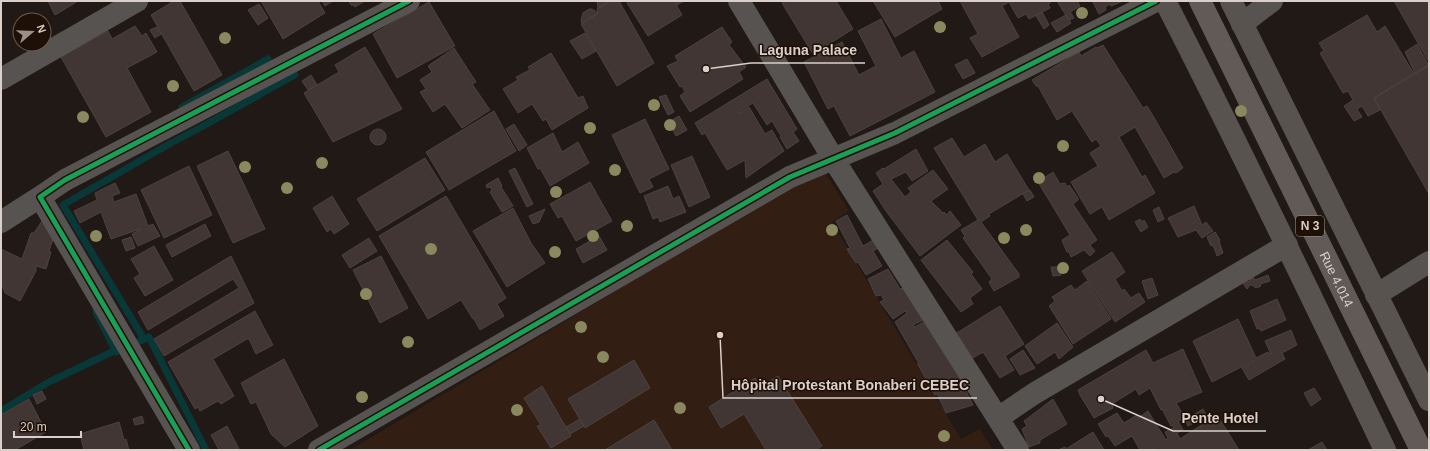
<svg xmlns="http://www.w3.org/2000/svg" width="1430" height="451" viewBox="0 0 1430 451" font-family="Arial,sans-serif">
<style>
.built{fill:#321e13}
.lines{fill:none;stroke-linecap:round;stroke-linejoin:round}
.stream{stroke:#083838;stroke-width:7}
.building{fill:#413633;stroke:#4c4340}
.minor{stroke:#575351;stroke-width:22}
.major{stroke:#595350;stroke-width:22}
.highway{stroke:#615a56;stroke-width:22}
.cycleway-casing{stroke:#1e0f07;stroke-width:8}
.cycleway{stroke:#1a9f57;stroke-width:5}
.tree{fill:#89885e}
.labels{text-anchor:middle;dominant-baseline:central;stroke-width:3;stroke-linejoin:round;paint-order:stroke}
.shield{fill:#1e0f07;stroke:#a2958f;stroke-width:1}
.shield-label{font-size:12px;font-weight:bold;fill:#dbcfc9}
.street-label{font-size:13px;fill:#dbcfc9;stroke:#1e0f07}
.leader{fill:none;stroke:#dbcfc9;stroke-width:1.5}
.callout-dot{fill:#dbcfc9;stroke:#1e0f07;stroke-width:1.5}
.callout-label{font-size:14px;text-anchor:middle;font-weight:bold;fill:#dbcfc9;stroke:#1e0f07;stroke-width:3;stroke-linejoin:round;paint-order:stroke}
</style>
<rect width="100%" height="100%" fill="#211915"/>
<path class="built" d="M823 169 849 211 832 222 961 439 980 429 993 450H350L649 271Z"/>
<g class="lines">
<path class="stream" d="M264 92 295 75
M182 107 268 59
M196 130 261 94
M175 141 192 132
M96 312 116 352 149 337 206 450
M144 339 63 205 171 143
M1 411 49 382 114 351"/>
</g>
<path class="building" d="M48 1H78L55 15Z
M174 1H180L222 75 194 91 151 15Z
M261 1H318L325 13 283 39Z
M322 1H333L325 6Z
M349 1H365L355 7 353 5H351Z
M597 1H610L598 8Z
M610 1H619L654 63 617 86 581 24 598 13 597 9Z
M630 1H674L682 15 648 36 627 3Z
M674 1H684L677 5Z
M786 1H836L853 29 813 54 782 3Z
M873 1H917L918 2 920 1H938L942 9 895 37Z
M960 1H1050V3L1048 4 1050 8 1029 19 1026 14 1018 18 1009 2 1002 6 1019 37 982 57 970 38 978 34Z
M1057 1H1077L1080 6 1070 12 1074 18 1069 20Z
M1096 1H1123L1111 6 1110 4 1105 7 1106 10 1099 14 1093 2Z
M1394 1H1429V62Z
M429 2 455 46 397 78 373 34Z
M259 4 268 18 258 25 248 10Z
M589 9H592L598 13 582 23 581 20 583 13Z
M1042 12 1049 25 1044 29 1036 16Z
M1066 15 1071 23 1057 32 1051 23Z
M1367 15 1377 32 1385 26 1414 74 1374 98 1380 110 1368 116 1362 106 1357 109 1362 117 1354 121 1344 106 1353 100 1348 91 1343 93 1320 53 1324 51 1319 43Z
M881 19 901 58 914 51 935 92 850 136 834 106 828 109 804 62 842 42 859 75 876 66 858 31Z
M135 26 142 36 146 33 157 52 127 68 151 112 106 137 61 57 108 31 112 39Z
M157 27 161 34 155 38 150 30Z
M722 27 732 42 729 45 746 67 739 72 743 79 690 112 680 96 685 92 682 86 680 87 667 66 678 61 675 56Z
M585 33 596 51 582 59 570 41Z
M1417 44 1429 66 1415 73 1405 52Z
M1103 45 1143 108 1147 106 1152 114 1183 168 1176 173 1174 172 1164 178 1135 127 1119 137 1142 177 1145 175 1155 193 1109 220 1102 207 1090 214 1071 182 1098 166 1090 153 1101 146 1096 139 1092 142 1072 111 1057 120 1038 86H1036L1032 80 1079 52 1081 56 1096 47 1097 48Z
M365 47 402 109 333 142 304 93 339 72 335 65Z
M454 48 476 82 472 84 490 110 462 128 445 104 433 112 420 92 426 89 420 80 432 72 428 66Z
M551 53 578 98 583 96 588 108 552 130 546 119 543 121 532 104 518 113 503 89 518 80 516 77 530 70 528 67Z
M967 59 975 73 963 79 955 65Z
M1429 65V194L1374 98Z
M311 75 317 85 308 90 302 81Z
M767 79 797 129 793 132 799 141 787 149 780 137 781 136 772 121 767 125 753 103 738 112 739 113 749 107 765 134 772 130 784 151 746 178 745 160 727 170 705 133 702 135 695 123Z
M666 95 674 112 668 115 659 97Z
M494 111 516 151 449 190 426 152Z
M679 116 687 130 676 136 669 122Z
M645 119 669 169 649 179 653 187 640 193 612 135Z
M514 124 527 145 519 151 506 129Z
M370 137a8 8 0 1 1 16 0a8 8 0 1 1-16 0Z
M553 133 562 152 578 142 589 163 550 186 540 168 538 169 527 148Z
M952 138 964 157 985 144 995 162 1007 154 1029 190 989 214 990 216 981 222 1019 274V277L994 291 989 282 992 279 963 238 965 236 961 230 978 220 934 148Z
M916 149 928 171 912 181 906 172 891 179 905 197 911 192 908 188 933 170 948 189 931 201 943 213 944 212 947 215 950 211 961 225 920 256 886 211 873 191 883 184 876 173 883 168 884 169Z
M228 151 265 229 233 243 197 166Z
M692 156 710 197 689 207 671 165Z
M425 158 445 190 377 231 357 199Z
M189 166 212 215 164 238 141 190Z
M515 168 533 204 527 207 509 171Z
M1053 172 1060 184 1065 183 1067 187 1069 185 1078 198V200L1073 204 1097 240 1090 245 1095 251 1090 256 1084 250 1071 257 1069 252H1067L1063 243 1062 240 1070 235 1038 182Z
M498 178 502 186 501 187 513 206 502 212 490 192 492 190 490 187 487 188 486 185Z
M590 182 612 221 576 241 562 216 558 218 550 204Z
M115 183 120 193 112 196 114 202 136 194 148 226 153 224 160 236 138 246 132 234 140 230V229L111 239 101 212 80 223 74 211 97 200 95 193Z
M668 186 673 199 679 196 686 212 660 222 658 217 653 219 644 196Z
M1030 190 1034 197 1027 201 1023 194Z
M332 196 349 224 334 234 331 229 327 232 313 208Z
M446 196 506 298 497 304 504 316 480 330 474 319H473L461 300 428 319 379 236Z
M1194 206 1202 225 1206 222 1213 231 1202 238 1196 230 1178 237 1168 218Z
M1159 207 1164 219 1158 222 1153 210Z
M513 208 531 243 545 263 507 287 473 231Z
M545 209 539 222 533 224 529 216Z
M847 215 863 246 875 239 878 248 873 251 882 266 866 275 858 262 856 263 850 254 847 249 850 248 836 221Z
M1140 219 1142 222 1144 220 1148 227 1141 232 1135 222Z
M42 221 53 239 49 251 51 252 46 269 36 266V271L20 301 5 293 3 287 1 286V249L22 259 31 233H34Z
M205 224 211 236 172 257 166 245Z
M1215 232 1220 240 1219 241 1223 253 1217 256 1213 245 1211 246 1207 237Z
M599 236 607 250 583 263 576 249Z
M131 237 135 248 126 251 122 240Z
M369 238 377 251 350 268 342 255Z
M947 240 973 272 971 274 982 289 970 298 973 304 961 312 921 260Z
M154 246 173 280 145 296 134 278 140 274 131 259Z
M1112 252 1125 272 1115 279 1122 291 1124 289 1131 298 1139 293 1145 302 1115 322 1082 271Z
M231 256 254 303 164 356 154 339 239 288 233 279 148 330 138 312Z
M381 256 408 308 380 323 353 270Z
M1051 267H1059L1061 275 1053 276Z
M888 269 900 289 903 288 923 320 913 325 915 327 927 320 963 382 962 383 973 405 946 413 937 394 935 395 918 365V362L895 322 907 313 905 311 893 319 880 302 884 300 881 295 876 296 868 279Z
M1268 275 1270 281 1260 284 1261 286 1256 288 1252 285H1250L1247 289 1244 285V283L1247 281 1250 282V278H1254L1255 280Z
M1152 278 1158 295 1148 299 1142 281Z
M1087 281 1111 319 1073 344 1049 306 1055 301 1052 297 1071 285 1075 290Z
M1277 299 1286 320 1261 331 1259 328 1257 329 1250 311Z
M1000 306 1024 344 1005 356 1014 370 1000 378 983 352 971 359 955 334Z
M255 311 273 345 256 354 249 339H247L213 359 234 396 221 404 218 401 200 411 198 407 195 409 168 362Z
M1238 319 1256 358 1268 352 1270 354H1271L1265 341 1291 330 1297 345 1282 353 1285 359 1249 380 1242 368 1254 362 1253 361 1212 382 1193 341Z
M1057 323 1073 347 1059 359 1055 352 1037 364 1025 346Z
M1183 349 1202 392 1176 403 1185 418 1178 421 1183 430 1177 433 1180 439 1217 415 1239 450H1155L1154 448 1151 450H1140L1132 436 1115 446 1108 436 1106 437 1098 424 1117 413 1124 423 1137 415 1138 418 1148 411 1166 440 1168 438 1165 432 1174 428 1172 425 1171 426 1162 409 1161 410 1150 388 1139 395 1136 389 1112 404 1113 408 1094 418 1080 395 1078 390 1146 350 1153 363Z
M1023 350 1035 368 1020 375 1010 359Z
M284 359 318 426 285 447 271 434 256 402 251 404 241 383Z
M634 360 650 388 585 428 568 399Z
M778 376 822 446 816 450H766L744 414 721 428 709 407 755 378 760 387Z
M542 386 571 436 551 448 537 426 541 425 524 398Z
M1314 388 1321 399 1311 406 1304 393Z
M42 391 46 399 37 404 33 395Z
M29 399 46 432 15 450H4L1 444V415Z
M1053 399 1067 424 1040 440V443L1029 447 1022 429 1027 426 1024 421Z
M1203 409 1207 416 1188 426 1185 420Z
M142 416 144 423 135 425 133 419Z
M580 419 584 426 570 434 566 427Z
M654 420 672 450H605Z
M119 422 124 440 126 439 129 450H84L80 434Z
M227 426 239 449 237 450H219L211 435Z
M1093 432 1104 450H1058L1065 447 1066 449Z
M1322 442 1327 450H1308Z"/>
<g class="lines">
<path class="minor" d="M739 1 834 160 1018 450
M1242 24 1272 1
M1 79 137 1
M1 222 40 197
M1376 295 1429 262
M998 418 1035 393 1287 245
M189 450 40 197 65 180 409 1
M319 450 790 177 895 133 1156 1"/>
<path class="major" d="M1165 1C1241 149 1313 300 1385 450
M1231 1 1429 400"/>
<path class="highway" id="s1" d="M1200 1 1421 450"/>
<defs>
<path id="cycleway" d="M189 450 40 197 65 180 409 1
M319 450 790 177 895 133 1156 1"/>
</defs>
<use href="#cycleway" class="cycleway-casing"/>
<use href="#cycleway" class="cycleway"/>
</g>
<g class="tree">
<circle cx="1082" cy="13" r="6"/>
<circle cx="940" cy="27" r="6"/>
<circle cx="225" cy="38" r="6"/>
<circle cx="173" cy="86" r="6"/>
<circle cx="654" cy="105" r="6"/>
<circle cx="1241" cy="111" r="6"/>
<circle cx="83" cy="117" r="6"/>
<circle cx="670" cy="125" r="6"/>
<circle cx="590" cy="128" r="6"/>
<circle cx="1063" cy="146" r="6"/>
<circle cx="322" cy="163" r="6"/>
<circle cx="245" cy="167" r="6"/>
<circle cx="615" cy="170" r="6"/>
<circle cx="1039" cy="178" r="6"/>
<circle cx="287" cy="188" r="6"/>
<circle cx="556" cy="192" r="6"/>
<circle cx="627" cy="226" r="6"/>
<circle cx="832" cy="230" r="6"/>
<circle cx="1026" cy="230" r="6"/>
<circle cx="96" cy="236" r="6"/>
<circle cx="593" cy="236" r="6"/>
<circle cx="1004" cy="238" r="6"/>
<circle cx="431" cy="249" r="6"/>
<circle cx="555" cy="252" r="6"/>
<circle cx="1063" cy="268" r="6"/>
<circle cx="366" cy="294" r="6"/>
<circle cx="581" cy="327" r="6"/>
<circle cx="408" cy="342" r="6"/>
<circle cx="603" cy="357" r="6"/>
<circle cx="362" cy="397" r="6"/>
<circle cx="680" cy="408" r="6"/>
<circle cx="517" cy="410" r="6"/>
<circle cx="944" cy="436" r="6"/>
</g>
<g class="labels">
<rect class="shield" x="1296" y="216" width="28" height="20" rx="3"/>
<g class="shield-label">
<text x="1310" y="226">N 3</text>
</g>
<g class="street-label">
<text stroke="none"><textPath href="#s1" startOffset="310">Rue 4.014</textPath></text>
</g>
</g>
<path class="leader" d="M706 69L751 63H865M720 335L723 398H977M1101 399L1173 431H1266"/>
<g class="callout-dot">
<circle cx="706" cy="69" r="4"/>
<circle cx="720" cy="335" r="4"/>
<circle cx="1101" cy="399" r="4"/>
</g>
<g class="callout-label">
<text x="808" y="55">Laguna Palace</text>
<text x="850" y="390">Hôpital Protestant Bonaberi CEBEC</text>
<text x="1220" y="423">Pente Hotel</text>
</g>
<rect width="1430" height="451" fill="none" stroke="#dbcfc9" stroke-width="4"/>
<g transform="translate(32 32) rotate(71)"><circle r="19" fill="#1e0f07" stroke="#6a5c55"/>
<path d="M0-3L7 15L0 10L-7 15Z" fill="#9a8f8a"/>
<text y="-6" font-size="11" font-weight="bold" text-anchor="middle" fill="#dbcfc9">N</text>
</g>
<path d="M14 431v6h67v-6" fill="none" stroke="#dbcfc9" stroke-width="2"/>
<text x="20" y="431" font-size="12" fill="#dbcfc9" stroke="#1e0f07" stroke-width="3" paint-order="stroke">20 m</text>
</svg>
